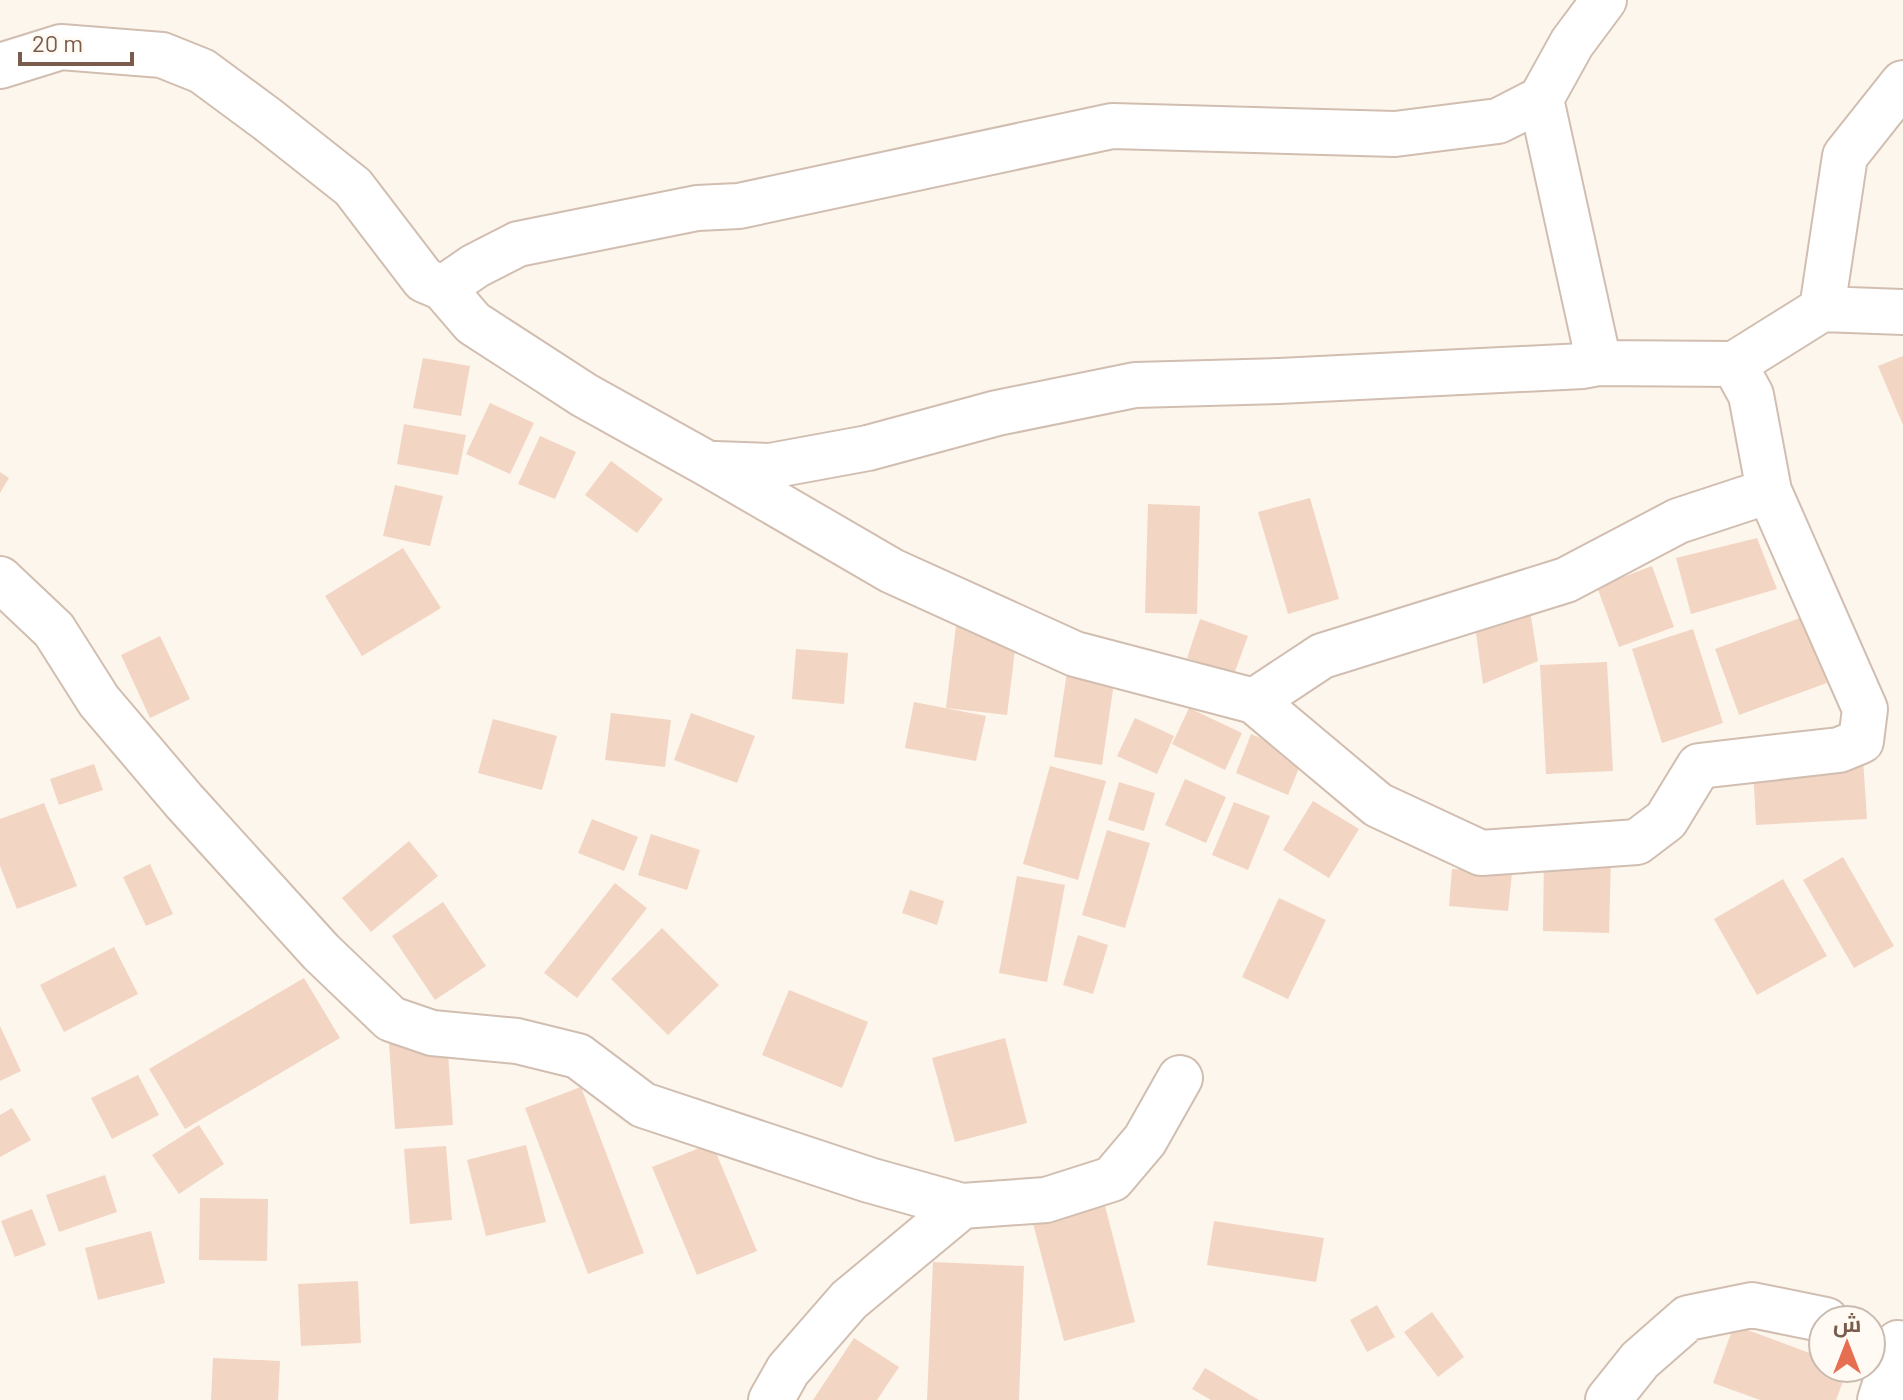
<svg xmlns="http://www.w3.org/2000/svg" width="1903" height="1400" viewBox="0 0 1903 1400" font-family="Barlow,Cairo,sans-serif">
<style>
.building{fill:#f3d5c3}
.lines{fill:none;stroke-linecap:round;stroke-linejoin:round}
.minor-casing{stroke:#d1beb0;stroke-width:48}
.minor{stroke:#fff;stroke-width:44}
</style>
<rect width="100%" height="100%" fill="#fdf6ec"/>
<path class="building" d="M1903 356V425L1878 366Z
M423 358 470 366 461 416 413 408Z
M490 403 534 423 510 474 466 454Z
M404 424 466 435 458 475 397 464Z
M540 436 576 452 555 499 518 484Z
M611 461 663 499 637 533 585 495Z
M0 472 9 478 0 493Z
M395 485 443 496 430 546 383 536Z
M1310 498 1339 599 1288 614 1258 512Z
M1148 504 1200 506 1197 614 1145 613Z
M1757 538 1777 589 1691 614 1676 558Z
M403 548 441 608 362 656 325 596Z
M1652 566 1674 627 1619 647 1597 587Z
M1529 604 1538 661 1483 684 1475 626Z
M1803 617 1827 683 1739 715 1715 649Z
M1200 619 1248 636 1234 674 1187 658Z
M956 626 1017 634 1007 715 946 708Z
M1693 629 1723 723 1662 743 1632 649Z
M160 636 190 699 150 718 121 655Z
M796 649 848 653 844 704 792 699Z
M1607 662 1613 771 1546 774 1540 665Z
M1068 666 1115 676 1102 765 1054 757Z
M914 702 986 716 976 761 905 748Z
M1189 708 1242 733 1225 770 1172 744Z
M611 713 671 720 665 767 605 760Z
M691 713 755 736 737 783 674 760Z
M1135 718 1174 736 1157 774 1117 756Z
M493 719 557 736 542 790 478 773Z
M1251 734 1304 756 1288 795 1236 773Z
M1863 759 1867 819 1756 825 1753 765Z
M94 764 103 790 59 805 50 779Z
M1050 766 1106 781 1078 880 1023 864Z
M1185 779 1226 797 1206 843 1165 825Z
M1119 782 1155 793 1144 831 1108 820Z
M1313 801 1359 829 1329 878 1283 850Z
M1234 802 1270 816 1248 870 1212 855Z
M44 803 77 886 17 909 0 866V819Z
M592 819 638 837 624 871 578 853Z
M1107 830 1150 843 1125 928 1082 915Z
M651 834 700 850 687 890 638 875Z
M409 841 438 876 371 932 342 898Z
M1544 856 1611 858 1609 933 1543 931Z
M1843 857 1894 946 1854 968 1803 880Z
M150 864 173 914 146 926 123 877Z
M1452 869 1512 873 1508 911 1449 906Z
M1017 876 1065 885 1047 982 999 973Z
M1783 879 1827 956 1757 995 1714 919Z
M615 883 647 908 577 998 544 973Z
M910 890 944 901 937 925 902 913Z
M1279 898 1326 920 1288 999 1242 977Z
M443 902 486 966 435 1000 392 936Z
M662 928 719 985 668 1035 611 979Z
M1078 935 1108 945 1093 994 1063 985Z
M114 947 138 994 64 1032 40 985Z
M304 978 340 1038 185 1129 149 1069Z
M789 990 868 1022 842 1088 762 1055Z
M0 1026 21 1071 0 1081Z
M1005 1038 1027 1123 955 1142 932 1058Z
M447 1039 453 1125 395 1129 389 1043Z
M138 1075 159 1115 112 1139 91 1098Z
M581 1087 644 1253 588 1274 525 1108Z
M12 1108 31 1140 0 1157V1115Z
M199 1125 224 1164 179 1194 152 1155Z
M712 1143 757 1251 697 1275 652 1167Z
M526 1145 546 1222 486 1236 467 1160Z
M446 1146 452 1220 410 1224 404 1149Z
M105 1175 117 1212 59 1232 46 1195Z
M200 1198 268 1199 267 1261 199 1260Z
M1103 1198 1135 1322 1064 1341 1031 1216Z
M32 1209 46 1245 15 1257 1 1221Z
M1214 1221 1324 1238 1316 1282 1207 1265Z
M151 1231 165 1283 98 1300 85 1248Z
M933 1262 1024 1266 1019 1400H927Z
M358 1281 361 1343 301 1346 298 1284Z
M1377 1305 1395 1337 1367 1352 1350 1320Z
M1432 1312 1464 1357 1438 1377 1404 1332Z
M1734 1325 1823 1358V1368H1848L1836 1400H1760L1713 1383Z
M854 1338 899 1367 877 1400H813Z
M213 1358 280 1361 278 1400H211Z
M1205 1368 1259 1400H1211L1192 1389Z"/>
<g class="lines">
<defs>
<path id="minor" d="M0 66 61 47 162 55 202 71 267 119 353 187 424 280 443 288 473 323 584 395 708 464 892 571 1075 654 1254 701 1378 805 1481 853 1637 842 1666 820 1699 766 1839 750 1861 741 1865 709 1769 491
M443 288 475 266 518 244 697 208 739 206 1112 126 1395 134 1498 121 1541 99
M1822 309 1845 156 1903 83
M1599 363 1541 99 1572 43 1604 0
M1734 364 1822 309 1903 312
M715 464 770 466 868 448 997 413 1135 385 1279 381 1583 366 1599 363 1734 364 1751 395 1769 491 1678 521 1566 580 1322 656 1254 701
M0 579 54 630 99 701 184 801 321 952 391 1019 432 1033 517 1041 578 1056 643 1105 869 1180 962 1206
M771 1400 788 1370 849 1300 962 1206 1046 1200 1112 1179 1145 1140 1180 1078
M1608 1400 1640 1360 1688 1318 1752 1305 1826 1320
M1880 1400 1898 1343"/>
</defs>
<use href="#minor" class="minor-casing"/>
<use href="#minor" class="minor"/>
</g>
<g transform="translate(1847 1344)"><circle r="38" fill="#fffaf3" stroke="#cabbb1" stroke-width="2"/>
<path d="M0-6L14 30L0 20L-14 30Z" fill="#e76f51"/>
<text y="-12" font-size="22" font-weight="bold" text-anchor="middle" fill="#7a5c4d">ش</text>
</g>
<path d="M20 52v12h112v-12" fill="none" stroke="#7a5c4d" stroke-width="4"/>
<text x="32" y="52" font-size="24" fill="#7a5c4d" stroke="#fffaf3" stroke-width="6" paint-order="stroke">20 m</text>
</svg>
